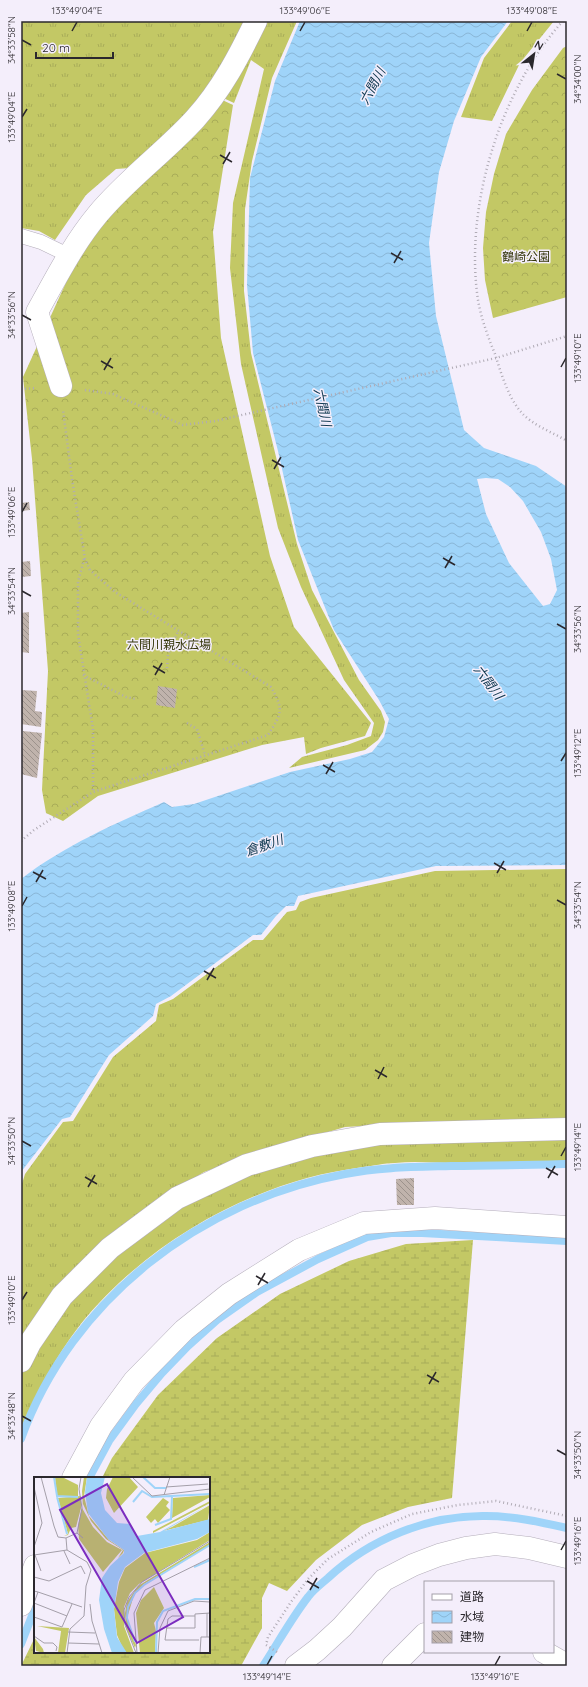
<svg xmlns="http://www.w3.org/2000/svg" width="588" height="1687" viewBox="0 0 588 1687" font-family="Quicksand,'Noto Sans JP',sans-serif">
<style>
.grass{fill:url(#grass-tufts)}
.forest{fill:url(#forest-crowns)}
.wetland{fill:url(#wetland-marsh)}
.water{fill:url(#water-waves);fill-rule:evenodd}
.lines{fill:none;stroke-linecap:round;stroke-linejoin:round}
.stream{stroke:#9fd4f9;stroke-width:8}
.building{fill:url(#building-back-hatch)}
.lane-casing{stroke:#b4aeba;stroke-width:15}
.street-casing{stroke:#b4aeba;stroke-width:23}
.path{stroke:#b0abb5;stroke-width:2.5;stroke-dasharray:1 3;stroke-linecap:butt}
.lane{stroke:#fff;stroke-width:14}
.street{stroke:#fff;stroke-width:22}
.ticks{fill:none;stroke:#2b282d;stroke-width:1.5}
.labels{text-anchor:middle;dominant-baseline:central;stroke-width:3;stroke-linejoin:round;paint-order:stroke}
.park-label{font-size:12px;fill:#34360a;stroke:#f4eefb}
.water-label{font-size:13px;font-style:italic;fill:#0e3850;stroke:#f4eefb}
.inset-river{fill:none;stroke:#9fd4f9;stroke-width:2}
.inset-road{fill:none;stroke:#a49fa9;stroke-width:1}
.view{fill:#7b2cbf;fill-opacity:0.15;stroke:#7b2cbf;stroke-width:2}
.inset-edge{fill:none;stroke:#2b282d;stroke-width:2}
.neatline{fill:none;stroke:#2b282d;stroke-width:1.5}
.ticks-label{font-size:10px;text-anchor:middle;fill:#2b282d}
</style>
<defs>
<pattern id="grass-tufts" width="24" height="20" patternUnits="userSpaceOnUse"><rect width="24" height="20" fill="#c3c865"/><path d="M3 7l-1-3M5 7V3M7 7l1-3M15 17l-1-3M17 17v-4M19 17l1-3" fill="none" stroke="#a8ac58"/></pattern>
<pattern id="forest-crowns" width="20" height="18" patternUnits="userSpaceOnUse"><rect width="20" height="18" fill="#c3c865"/><path d="M2 6a3 3 0 1 1 6 0M12 15a3 3 0 1 1 6 0" fill="none" stroke="#a8ac58"/></pattern>
<pattern id="wetland-marsh" width="20" height="14" patternUnits="userSpaceOnUse"><rect width="20" height="14" fill="#c3c865"/><path d="M1 5h8M5 5V1M11 12h8M15 12V8" fill="none" stroke="#a8ac58"/></pattern>
<pattern id="water-waves" width="16" height="10" patternUnits="userSpaceOnUse"><rect width="16" height="10" fill="#9fd4f9"/><path d="M0 5q4-4 8 0t8 0" fill="none" stroke="#89b6d6"/></pattern>
<pattern id="building-back-hatch" width="6" height="6" patternUnits="userSpaceOnUse"><rect width="6" height="6" fill="#c0b3ac"/><path d="M-1 5l2 2M0 0l6 6M5-1l2 2" fill="none" stroke="#9c928c"/></pattern>
</defs>
<rect width="100%" height="100%" fill="#f4eefb"/>
<path class="grass" d="M21 21H249L209 95 130 168 116 169 86 195 55 240 39 231 21 228Z
M262 21H297L272 78 252 161 245 209 244 291 251 353 297 544 312 590 359 680 381 711 385 722 383 732 378 740 365 750 289 768 302 757 347 745 371 736 374 723 344 680 301 587 278 528 241 364 230 268 233 203 264 69 251 60 234 103 219 96Z
M512 21H554L520 63 492 121 461 117 484 58Z
M567 869V1120L434 1122 345 1127 261 1152 204 1172 136 1215 73 1269 21 1342V1187L25 1174 63 1122 73 1121 113 1057 156 1021 159 1005 173 999 253 940H263L287 912 296 910 300 902 311 898 435 871Z
M567 1135V1161C530 1162 492 1163 455 1163 435 1163 415 1161 395 1163 384 1163 373 1166 363 1167 344 1170 325 1173 307 1178 221 1202 137 1254 80 1325 55 1357 37 1393 21 1431V1374L51 1325 96 1271 131 1238 220 1183 328 1147Z"/>
<path class="forest" d="M567 46V297L493 318 485 280 483 248 486 212 494 174 506 134 532 90 563 48Z
M218 98 233 105 213 232 221 338 270 556 294 627 371 723 365 736 321 748 306 754 304 737 262 745 98 796 63 821 46 813 42 790 48 671 32 459 23 377 84 243Z"/>
<path class="wetland" d="M473 1240 452 1498 408 1507 362 1525 316 1560 287 1591 269 1583 262 1598V1628L241 1666H21L35 1637V1652H209V1478H102L112 1458 158 1395 217 1338 280 1294 349 1261 406 1244Z"/>
<path class="water" d="M300 21H508L481 57 454 121 439 172 429 243 436 316 464 430 484 448 536 466 567 487V865L436 866 298 896 294 906H286L276 916 261 935H253L171 996 156 1004 153 1016 109 1055 70 1117 62 1119 21 1172V900L22 898 21 897V879C64 846 114 824 164 802L172 807 194 804 290 772 350 759 372 752 384 737 389 719 379 700 334 630 298 540 278 451 253 353 247 285 250 178 275 81ZM486 478 498 479 510 487 523 501 541 532 551 559 557 590 550 604 543 606 509 563 486 514 477 479Z"/>
<g class="lines">
<path class="stream" d="M21 1439C71 1299 202 1200 345 1174 380 1167 415 1167 451 1166 490 1166 528 1165 567 1164
M89 1478 109 1441 136 1404 162 1373 188 1346 217 1320 257 1292 318 1259 367 1237 391 1233H422L567 1241
M21 1644 35 1608
M263 1666C278 1643 291 1619 308 1597 313 1590 321 1584 328 1578 370 1539 428 1515 486 1516 513 1516 540 1522 567 1528"/>
</g>
<path class="building" d="M29 502 30 510 21 511V503Z
M30 561 31 576 22 577 21 562Z
M29 612V653L21 652V613Z
M158 686 177 689 175 708 156 705Z
M21 690 37 691 35 711 42 712 41 727 21 724Z
M23 731 42 733 37 778 21 774Z
M414 1178V1205H397L396 1179Z"/>
<g class="lines">
<defs>
<path id="lane" d="M21 236 41 242 68 255"/>
<path id="street" d="M61 386 37 312C56 278 73 244 98 214 127 179 165 152 195 119 222 89 239 56 256 21
M21 1361 30 1343 62 1296 110 1248 177 1198 247 1165 312 1146 380 1134 567 1129
M73 1478 101 1426 134 1381 184 1330 229 1294 299 1250 364 1223 435 1218 567 1227
M21 1605 35 1566
M544 1652 567 1665
M296 1666 317 1650 342 1627 384 1580 413 1565 439 1555 466 1548 495 1544 529 1548 567 1557
M393 1666 425 1634"/>
</defs>
<use href="#lane" class="lane-casing"/>
<use href="#street" class="street-casing"/>
<path class="path" d="M563 21C500 90 464 207 478 300 481 318 488 337 495 354 501 373 508 397 521 412 532 425 552 432 567 441
M21 389 36 388
M85 390 113 394 183 425 215 421 496 358 567 336
M84 559 78 582V634L93 729V792
M167 668 168 655 178 631
M83 675 126 697 135 699
M187 723 197 729 205 755
M21 841 34 830 93 792 268 735C282 713 284 710 271 687L115 592 90 570 85 559 72 479 63 410
M277 1652 266 1645 268 1637 291 1602 308 1579 328 1559 371 1532 412 1514 458 1505 496 1501 567 1516"/>
<use href="#lane" class="lane"/>
<use href="#street" class="street"/>
</g>
<path class="ticks" d="M72 31 77 22M300 31 305 22M527 31 532 22M22 40 31 45M557 74 566 79M22 117 27 109M220 155 232 162M223 164 230 152M391 253 403 260M394 263 401 251M22 315 31 320M101 361 113 368M561 367 566 358M104 370 111 358M272 460 284 467M274 469 281 457M22 512 27 503M443 558 455 565M445 568 452 556M22 591 31 596M557 624 566 629M153 666 165 673M155 675 162 663M561 761 566 753M323 765 335 772M326 774 333 762M494 863 506 870M33 872 46 879M497 873 504 861M36 882 43 870M557 900 566 905M22 906 27 897M204 971 216 978M207 980 214 968M375 1070 387 1077M378 1079 384 1067M22 1141 31 1146M561 1156 566 1147M546 1168 558 1175M85 1177 97 1184M548 1178 555 1166M88 1187 95 1175M256 1276 268 1283M258 1285 265 1273M22 1300 27 1292M427 1375 439 1382M429 1384 436 1372M22 1416 31 1421M557 1450 566 1455M561 1550 566 1541M307 1581 319 1588M310 1590 317 1578M267 1665 272 1656M495 1665 500 1656"/>
<g class="labels">
<g class="park-label">
<text x="526" y="256">鶴崎公園</text>
<text x="169" y="644">六間川親水広場</text>
</g>
<g class="water-label">
<text transform="translate(372 86) rotate(-62)">六間川</text>
<text transform="translate(323 407) rotate(78)">六間川</text>
<text transform="translate(489 682) rotate(53)">六間川</text>
<text transform="translate(264 845) rotate(-19)">倉敷川</text>
</g>
</g>
<g transform="translate(34 1477)">
<rect width="176" height="176" fill="#f4eefb"/>
<path d="M21 0H28L44 8V19H23ZM50 0H53L50 19 55 39 75 63 90 73 89 76 84 81 89 73 72 62 57 44 49 27V31L48 14ZM47 19V31L42 50 37 51 34 58 30 59 34 57 24 21ZM176 55V63L105 107 96 116 90 130V149L100 176H93L89 172 83 158 80 132 85 105 91 91 111 76 163 63ZM176 65V68L110 107 100 118 93 141 102 168 101 171 92 151 91 136 93 125 104 109Z" fill="#c3c865"/>
<path d="M79 0H95L104 10 80 36 72 21 73 12ZM176 18V20L138 41 139 21ZM176 24V26L119 56V54ZM176 28 174 43 129 54 138 50ZM48 31 59 50 73 65 88 73 69 95 45 62 44 49ZM3 149 35 151 31 176H24L27 154ZM0 160 9 172 10 176 2 174Z" fill="#c3c865"/>
<path d="M120 110 130 131 120 146 122 154 121 176H106L102 136 107 123Z" fill="#c3c865"/>
<path d="M129 21 135 25 132 29 136 33 124 46 121 42 117 46 112 40Z" fill="#c3c865"/>
<path d="M53 0H71L67 16 71 33 83 46 96 47 103 59 126 55 176 27 130 54 176 42V55L163 62 110 76 91 90 84 105 80 132 83 160 93 176H78L70 152 65 123 68 101 76 89 90 76V73L74 62 54 36 51 15Z" fill="#9fd4f9"/>
<path class="inset-river" d="M20 0 23 19 44 20M109 0 121 11H132M23 20 33 57M99 25 108 14 118 20 176 17M121 48 137 42 138 20M160 90 176 83M101 165 93 141 94 130 101 116 110 108 176 68M122 176 123 145 129 134 161 122H176"/>
<path class="inset-road" d="M7 0 20 49 24 60 32 61 33 73M47 0 45 12 48 31 43 56 49 61M98 0 118 19 176 12M0 10 8 46 0 70M132 10 174 7M130 18 136 0M32 61 43 56M30 74 36 87M0 78 33 73 53 85 57 93 52 109 50 139 36 152 33 176M1 78 7 94M0 100 15 104 47 89 51 97M0 114 4 115 0 126 33 139M4 115 48 130M56 127 58 144 68 176M173 136V160M161 139H138L134 142 131 163H165M0 140 28 150 38 127M132 151H161V137L176 136M34 155 61 156M0 159 10 166H19L23 170 22 174M34 166 65 167M102 176 91 148 90 133 95 120 108 105 176 64M103 176 100 136 111 113 176 81M124 176 126 151 134 134 160 124 176 125M166 176 167 160H176"/>
<path class="view" d="M73 7 149 140 103 166 26 33Z"/>
<rect width="176" height="176" class="inset-edge"/>
</g>
<rect width="588" height="1687" fill="none" stroke="#f4eefb" stroke-width="44"/>
<rect x="424" y="1581" width="130" height="72" fill="#f4eefb" stroke="#a49fa9"/>
<rect x="432" y="1594" width="20" height="6" fill="#ffffff" stroke="#a49fa9"/>
<text x="460" y="1601" font-size="12" fill="#2b282d">道路</text>
<rect x="432" y="1611" width="20" height="12" fill="url(#water-waves)" stroke="#a49fa9"/>
<text x="460" y="1621" font-size="12" fill="#2b282d">水域</text>
<rect x="432" y="1631" width="20" height="12" fill="url(#building-back-hatch)" stroke="#a49fa9"/>
<text x="460" y="1641" font-size="12" fill="#2b282d">建物</text>
<g transform="translate(534 54) rotate(30)" stroke="#f4eefb" stroke-width="3" paint-order="stroke">
<path d="M0-3L7 15L0 10L-7 15Z" fill="#2b282d"/>
<text y="-6" font-size="11" font-weight="bold" text-anchor="middle" fill="#2b282d">N</text>
</g>
<path d="M36 52v6h77v-6" fill="none" stroke="#2b282d" stroke-width="2"/>
<text x="42" y="52" font-size="12" fill="#2b282d" stroke="#f4eefb" stroke-width="3" paint-order="stroke">20 m</text>
<rect x="22" y="22" width="544" height="1643" class="neatline"/>
<g class="ticks-label">
<text x="77" y="14">133°49'04"E</text>
<text x="305" y="14">133°49'06"E</text>
<text x="532" y="14">133°49'08"E</text>
<text transform="translate(11 40) rotate(-90)" y="4">34°33'58"N</text>
<text transform="translate(577 79) rotate(-90)" y="4">34°34'00"N</text>
<text transform="translate(11 117) rotate(-90)" y="4">133°49'04"E</text>
<text transform="translate(11 315) rotate(-90)" y="4">34°33'56"N</text>
<text transform="translate(577 358) rotate(-90)" y="4">133°49'10"E</text>
<text transform="translate(11 512) rotate(-90)" y="4">133°49'06"E</text>
<text transform="translate(11 591) rotate(-90)" y="4">34°33'54"N</text>
<text transform="translate(577 629) rotate(-90)" y="4">34°33'56"N</text>
<text transform="translate(577 753) rotate(-90)" y="4">133°49'12"E</text>
<text transform="translate(577 905) rotate(-90)" y="4">34°33'54"N</text>
<text transform="translate(11 906) rotate(-90)" y="4">133°49'08"E</text>
<text transform="translate(11 1141) rotate(-90)" y="4">34°33'50"N</text>
<text transform="translate(577 1147) rotate(-90)" y="4">133°49'14"E</text>
<text transform="translate(11 1300) rotate(-90)" y="4">133°49'10"E</text>
<text transform="translate(11 1416) rotate(-90)" y="4">34°33'48"N</text>
<text transform="translate(577 1455) rotate(-90)" y="4">34°33'50"N</text>
<text transform="translate(577 1541) rotate(-90)" y="4">133°49'16"E</text>
<text x="267" y="1680">133°49'14"E</text>
<text x="495" y="1680">133°49'16"E</text>
</g>
</svg>
